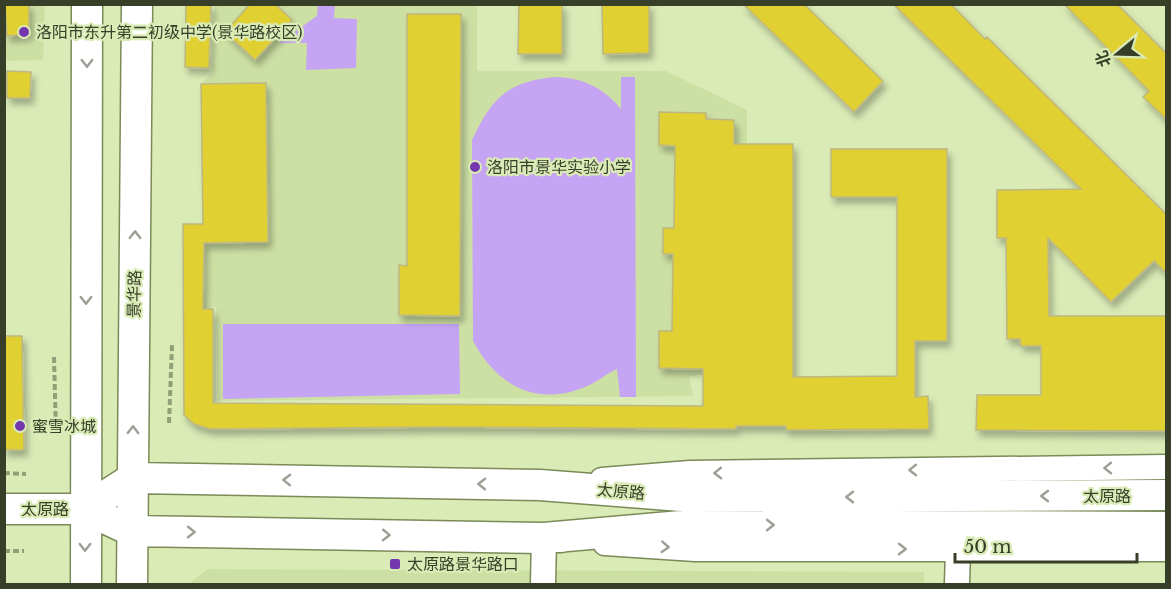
<svg xmlns="http://www.w3.org/2000/svg" width="1171" height="589" viewBox="0 0 1171 589" font-family="'Libre Baskerville','Noto Sans SC',serif">
<style>
.built{fill:#cde0a4}
.green{fill:#c5a4f3}
.building{fill:#e1d032;stroke:#bdb781;stroke-width:1.5;filter:url(#shadow)}
.lines{fill:none;stroke-linecap:round;stroke-linejoin:round}
.minor-casing{stroke:#7a8a58;stroke-width:27}
.major-casing{stroke:#7a8a58;stroke-width:33}
.path{stroke:#929f77;stroke-width:4;stroke-dasharray:6 3;stroke-linecap:butt}
.minor{stroke:#fff;stroke-width:24}
.major{stroke:#fff;stroke-width:30}
.oneway{stroke:#9c9f94}
.poi-dot{fill:#7338ae;stroke:#daebb6;stroke-width:2}
.labels{text-anchor:middle;dominant-baseline:central;stroke-width:4.5;stroke-linejoin:round;paint-order:stroke}
.poi-label{font-size:16px;fill:#383f29;stroke:#daebb6;text-anchor:start}
.street-label{font-size:16px;fill:#383f29;stroke:#daebb6}
</style>
<defs>
<filter id="shadow"><feDropShadow dx="3.5" dy="6" stdDeviation="3" flood-color="#0004"/></filter>
</defs>
<rect width="100%" height="100%" fill="#daebb6"/>
<path class="built" d="M477 4V71H666L747 110 748 372 715 371 689 377 693 396 218 401 216 307 203 309 201 84 212 73 215 5Z
M4 5H45L43 60 5 61Z
M207 569 924 572V584H189Z"/>
<path class="green" d="M318 5H335L334 18 357 19 356 68 306 70 307 43H279L317 16Z
M554 77C582 77 604 88 621 109V77H635L636 397H620L617 369C606 374 596 383 585 387 537 407 497 386 473 341L472 140C492 98 507 82 554 77Z
M223 324H459L460 394 223 399Z"/>
<path class="building" d="M5 4H29V34L7 36Z
M186 4H211L209 68 185 67Z
M250 4H275L292 20 255 60 225 32Z
M519 4H562V54H518Z
M602 4H649V53L603 54Z
M743 4H804L883 81 854 112Z
M893 4H951L985 39 987 37 1167 215V274L1154 261 1111 302 1048 238 1049 316H1167V431L976 430 977 395H1041V346H1021L1020 339H1007L1006 238H997V190L1081 189Z
M1064 4H1117L1167 54V120L1143 97 1149 91Z
M407 14H461L460 316 399 315V265L407 266Z
M7 71 31 72 30 98H7Z
M266 83 268 242 204 243 203 309H213V403L703 406V369L659 368V331H672L673 254H663V228H674L675 146 659 145V112L706 113V119L734 120V144H793V377L897 376V197H831V149H947V341H915V397L928 396 929 429 786 430V426H736V429L440 427 210 429 194 424 184 415 183 224H203L201 84Z
M4 336H22L24 450H4Z"/>
<g class="lines">
<defs>
<path id="minor" d="M602 480 690 473 1166 467
M605 543 695 549H1166
M543 584 544 538 561 540
M957 584 958 549"/>
<path id="major" d="M4 509H85L132 531 544 538 693 525 1166 527
M85 509 133 478 540 485 694 497 1166 495
M86 584 87 4
M132 584 137 4"/>
</defs>
<use href="#minor" class="minor-casing"/>
<use href="#major" class="major-casing"/>
<path class="path" d="M54 357 56 432
M169 423 172 345
M4 473 26 474
M4 551H24"/>
<use href="#minor" class="minor"/>
<use href="#major" class="major"/>
</g>
<defs><path id="oneway-chevron" d="M-2-3.5L2.5 0L-2 3.5" fill="none" stroke-width="1.6" stroke-linecap="round" stroke-linejoin="round" transform="scale(1.5)"/></defs>
<g class="oneway">
<use href="#oneway-chevron" transform="translate(87 63) rotate(90)"/>
<use href="#oneway-chevron" transform="translate(135 235) rotate(-89)"/>
<use href="#oneway-chevron" transform="translate(86 300) rotate(90)"/>
<use href="#oneway-chevron" transform="translate(133 430) rotate(-89)"/>
<use href="#oneway-chevron" transform="translate(1108 468) rotate(179)"/>
<use href="#oneway-chevron" transform="translate(913 470) rotate(179)"/>
<use href="#oneway-chevron" transform="translate(718 473) rotate(179)"/>
<use href="#oneway-chevron" transform="translate(287 480) rotate(-179)"/>
<use href="#oneway-chevron" transform="translate(482 484) rotate(-179)"/>
<use href="#oneway-chevron" transform="translate(1045 496) rotate(180)"/>
<use href="#oneway-chevron" transform="translate(850 497) rotate(180)"/>
<use href="#oneway-chevron" transform="translate(770 525)"/>
<use href="#oneway-chevron" transform="translate(191 532) rotate(1)"/>
<use href="#oneway-chevron" transform="translate(386 535) rotate(1)"/>
<use href="#oneway-chevron" transform="translate(85 547) rotate(90)"/>
<use href="#oneway-chevron" transform="translate(665 547) rotate(4)"/>
<use href="#oneway-chevron" transform="translate(902 549)"/>
</g>
<g class="poi-dot">
<circle cx="24" cy="32" r="6"/>
<circle cx="475" cy="167" r="6"/>
<circle cx="20" cy="426" r="6"/>
<rect x="389" y="558" width="12" height="12" rx="3"/>
</g>
<g class="labels">
<g class="poi-label">
<text x="36" y="32">洛阳市东升第二初级中学(景华路校区)</text>
<text x="487" y="167">洛阳市景华实验小学</text>
<text x="32" y="426">蜜雪冰城</text>
<text x="407" y="564">太原路景华路口</text>
</g>
<g class="street-label">
<text transform="translate(134 294) rotate(-89)">景华路</text>
<text transform="translate(621 491) rotate(5)">太原路</text>
<text x="1107" y="496">太原路</text>
<text x="45" y="509">太原路</text>
</g>
</g>
<rect width="1171" height="589" fill="none" stroke="#383f29" stroke-width="12"/>
<g transform="translate(1117 54) rotate(251)" stroke="#daebb6" stroke-width="4.5" paint-order="stroke">
<path d="M0-4.5L10 22L0 15L-10 22Z" fill="#383f29"/>
<text y="-9" font-size="16" font-weight="bold" text-anchor="middle" fill="#383f29">北</text>
</g>
<path d="M955 553v9h182v-9" fill="none" stroke="#383f29" stroke-width="3"/>
<text x="964" y="553" font-size="18" fill="#383f29" stroke="#daebb6" stroke-width="4.5" paint-order="stroke">50 m</text>
</svg>
